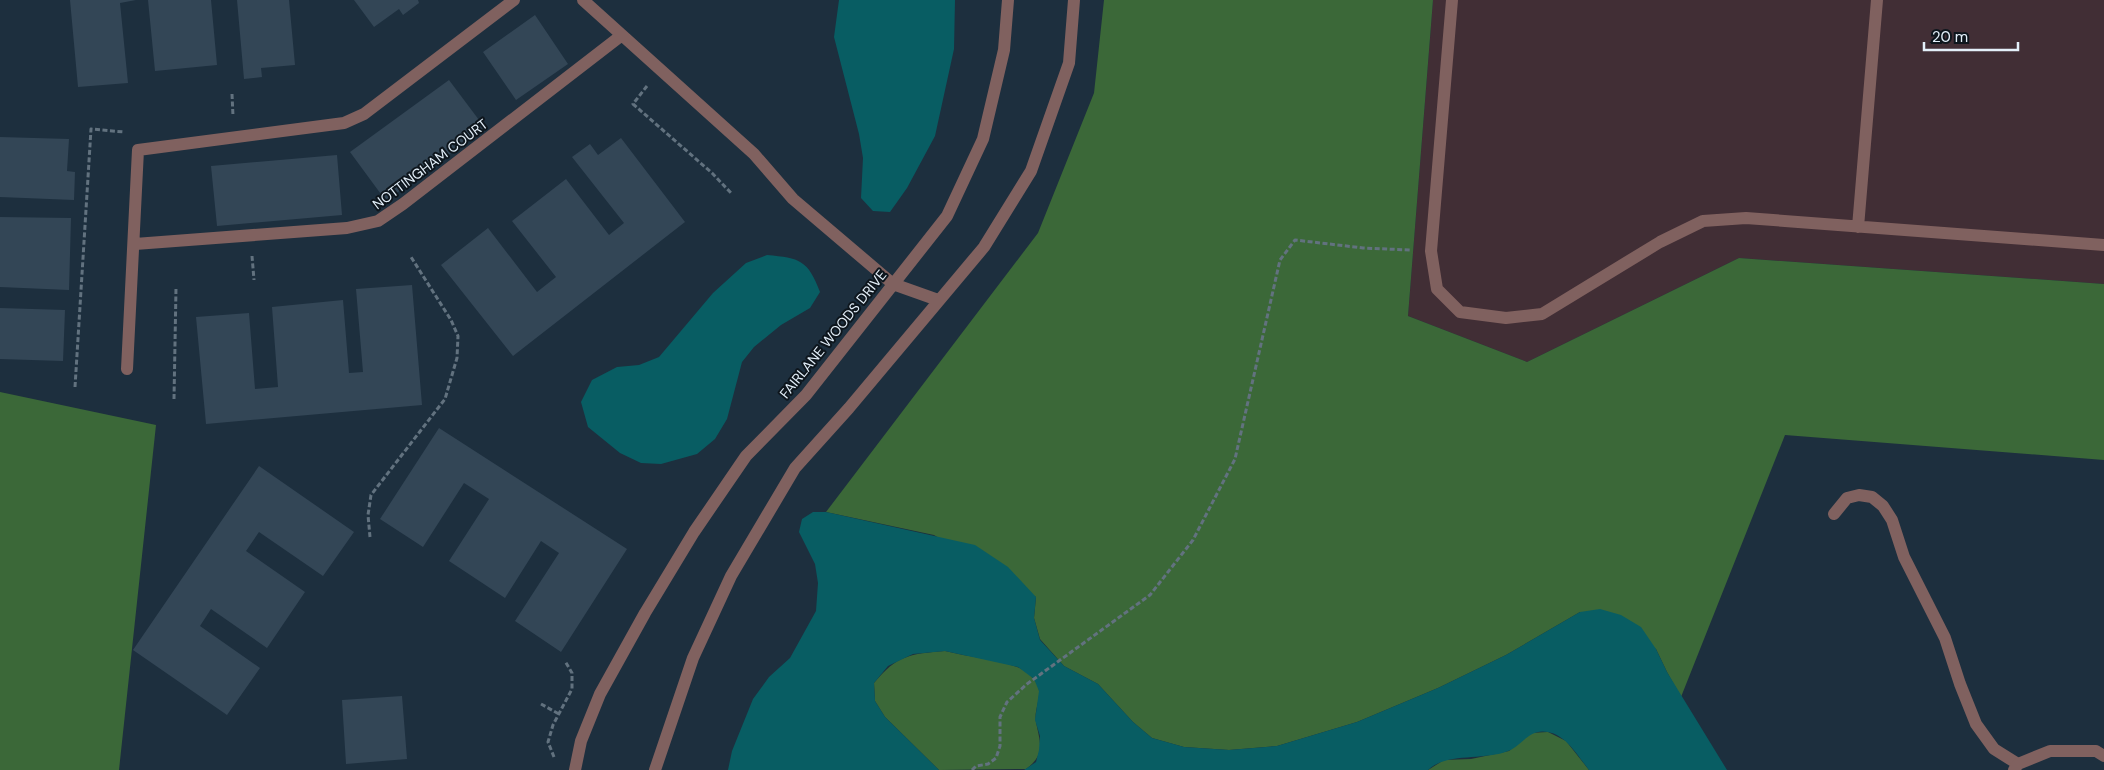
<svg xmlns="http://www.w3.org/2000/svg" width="2104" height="770" viewBox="0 0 2104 770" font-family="'DM Sans',sans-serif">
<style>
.education{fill:#412e35}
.forest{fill:#3b6838}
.water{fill:#085d63}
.building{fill:#334656}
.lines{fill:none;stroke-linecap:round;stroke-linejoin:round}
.path{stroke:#62727f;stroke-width:3;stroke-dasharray:5 2.5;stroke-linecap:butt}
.lane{stroke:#80615f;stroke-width:12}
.street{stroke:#80615f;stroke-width:12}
.labels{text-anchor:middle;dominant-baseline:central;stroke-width:4;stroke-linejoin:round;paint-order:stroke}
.street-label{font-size:14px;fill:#e4f0fa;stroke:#0e161d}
</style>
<rect width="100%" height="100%" fill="#1d2f3e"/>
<path class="education" d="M1433 0H2104V284L1739 258 1527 362 1408 316Z"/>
<path class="forest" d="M1104 0H1433L1408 316 1527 362 1739 258 2104 284V460L1785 435 1681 697 1667 672 1656 649 1580 612 1506 655 1438 688 1357 722 1277 746 1229 750 1184 747 1152 738 1133 722 1098 684 1064 666 1040 639 1034 618 1036 597 934 535 826 512 1038 233 1094 93Z
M0 392 156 425 119 770H0Z
M945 651C969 657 994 659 1017 667 1026 670 1039 681 1039 691 1040 701 1034 711 1036 722 1040 743 1046 754 1026 769L939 770 885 717 875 701 874 683C897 655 910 654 945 651Z
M1548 732 1566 741 1589 770H1428L1444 760 1471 759 1509 751 1530 733Z"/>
<path class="water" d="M839 0H955L954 49 935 136 907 188 890 212 873 211 861 198 863 158 859 134 834 37Z
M767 255C800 258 808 260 820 292L810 308 781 325 754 347 742 362 727 419 715 439 697 454 661 464 641 463 620 453 588 427 581 402 592 380 617 367 639 365 659 357 713 293 746 263Z
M813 512H826L975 545 1008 567 1036 597 1034 618 1040 640 1064 666 1098 684 1133 722 1152 738 1184 747 1229 750 1277 746 1357 722 1438 688 1506 655 1580 612 1600 609 1621 615 1641 627 1656 649 1667 672 1727 770H1589C1578 756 1566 735 1548 732 1529 728 1523 745 1508 751 1483 761 1447 752 1428 770H1024L1036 762 1039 750 1040 736 1035 720 1039 691 1034 679 1018 667 945 651 913 654 888 666 874 683 875 701 885 717 939 770H728L732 751 753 699 769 677 790 658 816 611 818 583 815 564 799 532 802 519Z"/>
<path class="building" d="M70 0H136L120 3 128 83 78 87Z
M148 0H211L217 65 155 71Z
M237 0H289L295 65 261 68 262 77 244 79Z
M354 0H418L419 3 403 15 399 9 374 27Z
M535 15 568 64 516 100 483 52Z
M449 80 485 128 386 201 350 152Z
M0 137 69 139 67 171 75 172 74 200 0 197Z
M621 138 685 222 513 356 441 265 488 228 537 292 556 277 512 221 566 179 609 235 624 223 572 157 590 144 598 155Z
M337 155 342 215 217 226 211 166Z
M0 217 71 218 69 290 0 287Z
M412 285 422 405 206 424 196 317 249 313 255 389 278 387 272 307 343 300 349 373 363 372 356 289Z
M0 308 65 310 63 361 0 359Z
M439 428 627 549 561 652 515 621 559 553 541 541 505 598 449 561 489 499 464 483 423 547 380 519Z
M259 466 354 532 323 576 259 532 246 551 305 592 267 648 211 609 200 626 260 668 227 715 133 650Z
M402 696 407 759 346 764 342 700Z"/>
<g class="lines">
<path class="path" d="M647 86 633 104 712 173 732 194
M232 94 233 116
M252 256 254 280
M75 387 91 129 124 132
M174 399 176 288
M370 537 368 515 371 495 445 399 457 358 458 336 451 320 411 257
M541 704 559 714
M554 757 548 742 553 725 572 689V673L565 661
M972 770 976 766 988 764 996 758 1000 746V717L1007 702 1027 684 1150 595 1193 540 1235 459 1280 260 1295 240 1363 248 1410 250"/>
<path class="lane" d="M1452 0 1431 251 1437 289 1460 312 1506 318 1542 314 1660 242 1703 221 1746 218 2104 245
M1858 227 1877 0
M1834 514 1847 498 1859 495 1872 497 1883 506 1892 520 1904 557 1945 638 1960 684 1976 724 1994 749 2018 764"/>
<path class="street" d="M583 0 754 154 793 199 893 284 938 300
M135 244 347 228 378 221 403 204 622 35
M127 369 138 150 344 123 364 114 514 0
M575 770 581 741 600 694 645 613 694 532 746 456 806 395 947 216 983 139 1004 50 1008 0
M655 770 693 658 731 576 795 468 849 408 984 247 1031 171 1069 63 1074 0
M2014 770 2018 764 2050 751H2096L2104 756"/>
</g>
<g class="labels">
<g class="street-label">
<text transform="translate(430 164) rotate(-37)">NOTTINGHAM COURT</text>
<text transform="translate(833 334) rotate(-51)">FAIRLANE WOODS DRIVE</text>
</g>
</g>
<path d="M1924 42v8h94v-8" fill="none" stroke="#e4f0fa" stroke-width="2.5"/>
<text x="1932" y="42" font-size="15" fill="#e4f0fa" stroke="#0e161d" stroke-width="4" paint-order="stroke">20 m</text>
</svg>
